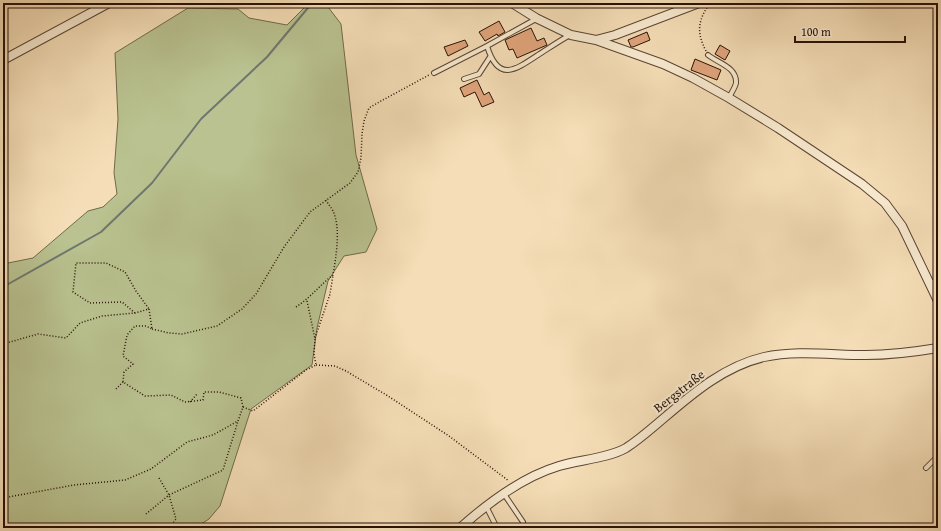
<svg xmlns="http://www.w3.org/2000/svg" width="941" height="531" viewBox="0 0 941 531" font-family="'Gentium Book Plus',serif">
<style>
.green{fill:#b9c290;stroke:#706a4b}
.lines{fill:none;stroke-linecap:round;stroke-linejoin:round}
.stream{stroke:#6e776f;stroke-width:2}
.building{fill:#e0a47b;stroke:#281106}
.lane-casing{stroke:#5b4432;stroke-width:6}
.street-casing{stroke:#5b4432;stroke-width:10}
.path{stroke:#281106;stroke-width:1.5;stroke-dasharray:1 2;stroke-linecap:butt}
.lane{stroke:#f8ead0;stroke-width:4}
.street{stroke:#f8ead0;stroke-width:8}
.labels{text-anchor:middle;dominant-baseline:central;stroke-width:4;stroke-linejoin:round;paint-order:stroke}
.street-label{font-size:13px;fill:#281106;stroke:#f8ead0}
</style>
<rect width="100%" height="100%" fill="#f5deb7"/>
<filter id="stains"><feTurbulence type="fractalNoise" baseFrequency=".005" numOctaves="4"/><feColorMatrix values="0 0 0 0 .2 0 0 0 0 .09 0 0 0 0 .02 0 0 0 .5 -.17"/></filter>
<radialGradient id="worn" r=".72"><stop offset=".6" stop-color="#630" stop-opacity="0"/><stop offset="1" stop-color="#630" stop-opacity=".3"/></radialGradient>
<path class="green" d="M309 3H325L341 24 356 155 377 229 366 252 344 256 328 281 317 328 312 365 251 409 220 506 209 519 195 528H3V264L33 258 88 211 103 207 117 194 114 173 118 119 115 53 188 8 238 9 249 18 287 25Z"/>
<g class="lines">
<path class="stream" d="M3 287 101 232 152 183 201 119 267 57 312 3"/>
</g>
<path class="building" d="M499 21 505 32 498 36 497 34 485 41 479 32Z
M531 28 537 41 544 38 547 45 517 58 513 49 509 50 505 40Z
M647 32 650 40 633 47H631L628 40Z
M465 40 468 46 448 56 444 47Z
M720 45 730 51 725 60 715 54Z
M695 59 721 70 717 80 691 70Z
M477 80 484 95 489 92 494 102 482 107 475 92 464 97 460 88Z"/>
<g class="lines">
<defs>
<path id="lane" d="M487 46C498 82 514 71 538 55 549 48 559 41 570 35
M708 55C718 63 737 67 736 83 735 88 731 93 729 98
M434 73 487 46 536 19
M464 79 479 74 490 57
M930 283 938 280
M926 468 938 456
M504 494 523 522
M486 506 497 528"/>
<path id="street" d="M512 3 536 18 571 35 596 40 663 64 693 78 729 98 778 128 862 184 885 203 902 226 938 301
M596 40 615 35 699 3
M3 60 109 3
M460 528C489 502 522 477 559 466 579 460 609 458 626 448 640 439 652 428 664 418 693 393 725 366 764 357 797 350 832 355 866 355 890 355 914 352 938 348"/>
</defs>
<use href="#lane" class="lane-casing"/>
<use href="#street" class="street-casing"/>
<path class="path" d="M706 51C696 32 698 20 710 3
M296 307C310 298 320 285 333 275 336 257 341 228 333 211 331 207 328 204 326 200
M135 313 122 302 90 303 73 292 76 263H106L125 272 136 291 149 309
M152 329 169 333 182 334 217 326 242 309 256 294 284 247 310 212 350 183 358 172 361 158 362 134 364 121 369 108 381 101 429 75
M315 338 330 294 333 275
M3 344 38 334 66 338 80 323 102 316 135 313 149 309 152 329 146 326H135L127 335 123 356 133 364 124 372 123 382 145 396 171 395 185 402 203 400 204 392H219L241 398 243 407 238 421 213 435 187 442 151 469 125 480 74 485 3 498
M316 365 335 366 346 371 388 396 449 436 509 481
M116 389 123 382
M190 402 197 394
M243 407 253 411 306 370 316 365 314 354 315 339 307 301
M159 478 169 495 176 519 169 528
M146 514 169 495 223 470 238 421"/>
<use href="#lane" class="lane"/>
<use href="#street" class="street"/>
</g>
<g class="labels">
<g class="street-label">
<text transform="translate(679 391) rotate(-38)">Bergstraße</text>
</g>
</g>
<rect width="941" height="531" fill="none" stroke="#f5deb7" stroke-width="16"/>
<rect x="4" y="4" width="933" height="523" fill="none" stroke="#281106" stroke-width="2"/>
<rect x="8" y="8" width="925" height="515" fill="none" stroke="#281106"/>
<path d="M795 36v6h110v-6" fill="none" stroke="#281106" stroke-width="2"/>
<text x="801" y="36" font-size="12" fill="#281106" stroke="#f8ead0" stroke-width="3" paint-order="stroke">100 m</text>
<rect width="100%" height="100%" filter="url(#stains)"/>
<rect width="100%" height="100%" fill="url(#worn)"/>
</svg>
